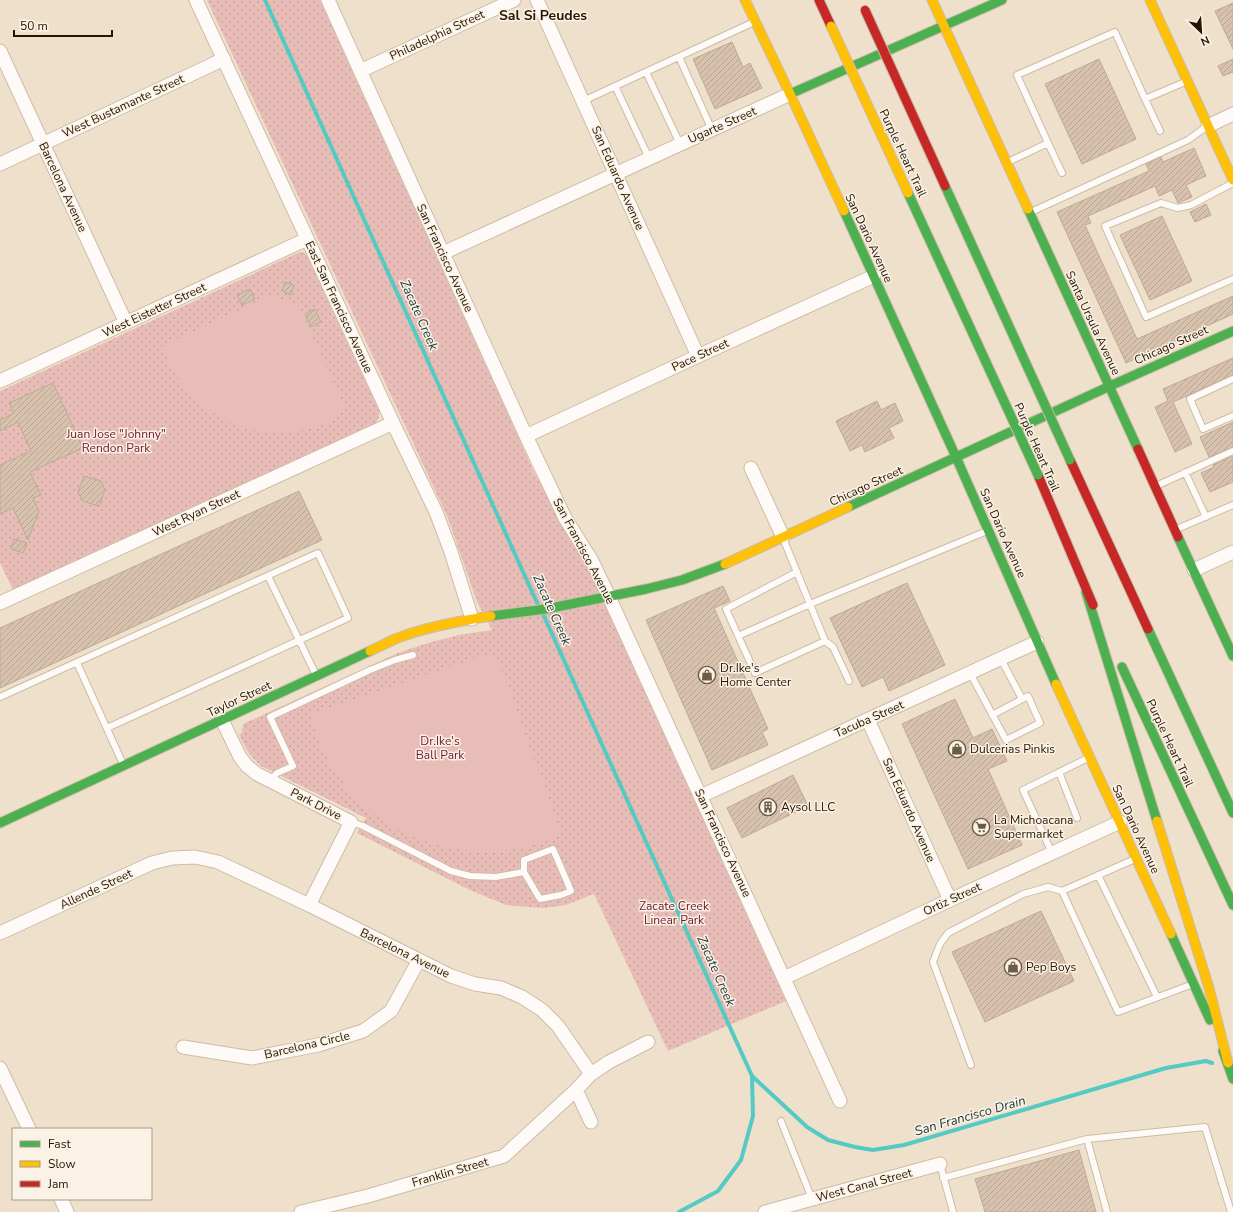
<svg xmlns="http://www.w3.org/2000/svg" width="1233" height="1212" viewBox="0 0 1233 1212" font-family="'Nunito Sans',sans-serif">
<style>
.grass{fill:url(#grass-dots)}
.pitch{fill:#e8bcb7}
.lines{fill:none;stroke-linecap:round;stroke-linejoin:round}
.stream{stroke:#55cac2;stroke-width:4}
.building{fill:url(#building-hatch);stroke:#bcaa99}
.lane-casing{stroke:#ccbca7;stroke-width:8}
.street-casing{stroke:#ccbca7;stroke-width:15}
.fast-casing{stroke:#ccbca7;stroke-width:11}
.slow-casing{stroke:#ccbca7;stroke-width:11}
.jam-casing{stroke:#ccbca7;stroke-width:11}
.lane{stroke:#fdfaf7;stroke-width:6}
.street{stroke:#fdfaf7;stroke-width:13}
.fast{stroke:#4caf50;stroke-width:9}
.slow{stroke:#ffc107;stroke-width:9}
.jam{stroke:#c62828;stroke-width:9}
.fast-bridge-casing{stroke:#ccbca7;stroke-width:11;stroke-linecap:butt}
.slow-bridge-casing{stroke:#ccbca7;stroke-width:11;stroke-linecap:butt}
.jam-bridge-casing{stroke:#ccbca7;stroke-width:11;stroke-linecap:butt}
.fast-bridge{stroke:#4caf50;stroke-width:9}
.slow-bridge{stroke:#ffc107;stroke-width:9}
.jam-bridge{stroke:#c62828;stroke-width:9}
.labels{text-anchor:middle;dominant-baseline:central;stroke-width:3;stroke-linejoin:round;paint-order:stroke}
.street-label{font-size:12px;fill:#261500;stroke:#fbf2e6}
.park-label{font-size:12px;fill:#6e152a;stroke:#fbf2e6}
.poi-label{font-size:12px;fill:#261500;stroke:#fbf2e6;text-anchor:start}
.water-label{font-size:13px;font-style:italic;fill:#223b3a;stroke:#fbf2e6}
.quarter-label{font-size:14px;font-weight:bold;fill:#261500;stroke:#fbf2e6}
</style>
<defs>
<pattern id="grass-dots" width="8" height="8" patternUnits="userSpaceOnUse"><rect width="8" height="8" fill="#e8bcb7"/><path d="M2 2h.1M6 6h.1" fill="none" stroke="#c7a19c" stroke-width="1.8" stroke-linecap="round"/></pattern>
<pattern id="building-hatch" width="6" height="6" patternUnits="userSpaceOnUse"><rect width="6" height="6" fill="#d8c1ad"/><path d="M-1 1l2-2M0 6l6-6M5 7l2-2" fill="none" stroke="#b9a593"/></pattern>
</defs>
<rect width="100%" height="100%" fill="#efe0cc"/>
<path class="grass" d="M207 0H320L534 472 588 568 786 1001 668 1051 594 894 566 905 543 908 506 905 470 890 357 833 366 818 261 766C250 756 245 748 239 734L242 733 243 724 398 653 428 643 459 635 492 630 477 602 448 518Z
M300 252 305 253 307 256 379 411C380 421 376 423 368 427L14 592 0 563V391Z"/>
<path class="pitch" d="M271 295 298 305 346 409C341 413 336 419 330 422 319 428 306 430 294 431 233 439 182 402 162 346Z
M486 654 498 659 562 835C481 872 382 846 334 770 323 753 315 734 310 714Z"/>
<g class="lines">
<path class="stream" d="M265 0 538 605
M543 614 752 1076 753 1116 741 1160 718 1191 679 1212
M752 1076 807 1127 828 1140 855 1147 873 1150 904 1145 1166 1068 1206 1061 1212 1063"/>
</g>
<path class="building" d="M1233 3V49L1215 11Z
M732 42 743 67 750 63 762 88 715 109 693 59Z
M1099 59 1136 139 1082 164 1045 84Z
M1233 59V72L1223 76 1218 66Z
M1194 148 1206 176 1186 185 1192 197 1178 203 1172 190 1159 196 1155 186 1088 216 1091 223 1085 225 1137 339 1233 296V314L1126 363 1057 212 1149 171 1146 164 1161 157 1163 162Z
M1206 204 1211 215 1195 222 1190 212Z
M1162 216 1192 281 1150 300 1120 235Z
M285 282 294 285 291 295 282 291Z
M250 289 255 299 242 305 237 295Z
M315 309 321 322 311 327 305 314Z
M1233 358V375L1173 402 1192 444 1175 452 1155 407 1168 401 1163 389Z
M53 383 83 448 30 472 41 495 33 498 39 511 28 540 13 508 0 514V465L31 451 18 422 0 431V420L14 413 9 403Z
M877 401 881 410 895 403 903 421 889 428 894 438 865 452 862 445 850 451 836 421Z
M1233 422V447L1209 457 1200 437Z
M1233 456V482L1210 492 1201 473 1214 467 1213 465Z
M84 476 101 481 105 490 99 506 82 501 78 492Z
M299 491 322 540 0 688V628Z
M14 539 27 543 23 553 11 549Z
M907 583 945 665 889 691 883 677 862 687 830 618Z
M723 586 730 601 714 608 768 729 762 732 768 745 712 770 646 620Z
M955 699 973 738 992 729 1007 761 988 769 1022 845 968 869 902 724Z
M793 775 808 806 742 838 727 808Z
M1041 911 1074 981 985 1022 952 952Z
M1079 1150 1096 1212H985L975 1179Z"/>
<g class="lines">
<defs>
<path id="lane" d="M679 57 712 130
M646 72 680 144
M615 86 649 158
M1145 99 1160 131
M583 101 754 22
M1048 143 1062 173
M1008 162 1048 143 1017 75 1115 32 1145 99 1185 82
M1233 183 1191 205 1178 208 1161 203 1105 226 1146 317 1233 279
M1031 212 1188 140 1206 127
M1233 379 1190 399 1203 429 1233 416
M1185 472 1206 517
M1156 486 1233 451
M1177 529 1233 505
M783 538 825 641 833 647 849 681
M797 572 726 609 755 673 825 641
M268 576 316 675
M738 636 810 604 987 531
M1001 659 1022 699
M77 663 123 764
M970 673 1006 740 1040 723 1028 696 992 715
M0 697 318 553 348 618 107 728
M1059 772 1077 818
M270 781 277 773 293 766 270 717 370 670 395 660 413 655
M351 822 363 826 451 871 470 876 496 877 524 872 540 899 561 895 571 891 553 849 524 860V872
M1052 853 1023 790 1088 758
M1135 859 1062 891 1118 1012 1193 984
M1098 875 1157 997
M971 1065 933 962 940 944 948 933 1023 894 1048 887 1062 891
M781 1121 812 1199
M1087 1139 1107 1212
M940 1164 953 1212
M943 1178 1087 1139 1205 1127 1231 1212"/>
<path id="street" d="M196 0 393 423 436 512 451 552 472 619
M328 0 526 436 565 518 592 561 609 597 840 1101
M537 0 698 356
M0 51 126 323
M360 71 514 0
M1208 126 1233 114
M0 164 224 59
M443 253 790 94
M0 381 307 239
M526 436 698 356 874 276
M751 468 783 537
M1194 570 1233 552
M0 603 393 423
M222 720 240 757 247 766 257 774 351 822 309 905
M868 720 950 900
M701 796 1037 642
M0 933 152 863 172 858 195 857 218 862 309 905 451 976 475 984 501 988 522 997 542 1010 558 1026 591 1074
M784 978 950 900 1120 822
M183 1047 252 1058 318 1045 363 1031 391 1011 419 960
M0 1068 29 1129
M576 1090 591 1074 609 1062 648 1042
M61 1199 67 1212
M301 1212 368 1196 504 1156 576 1090 591 1122
M765 1212 940 1164"/>
<path id="fast" d="M790 94 1002 0
M1028 209 1138 449
M844 211 956 457 1056 684
M848 507 1110 386 1233 331
M1178 537 1233 656
M1086 592 1157 821
M491 616 546 609 646 589 682 580 725 564
M1148 629 1233 813
M1122 667 1233 905
M0 823 370 651
M1171 934 1210 1020
M1223 1051 1233 1079"/>
<path id="slow" d="M745 0 790 94 844 211
M932 0 1028 209
M1150 0 1233 180
M725 564 848 507
M370 651C378 647 387 643 395 639 425 627 459 621 491 616
M1056 684 1171 934
M1157 821 1209 988 1228 1063"/>
<path id="jam" d="M819 0 831 26
M1138 449 1178 537
M1070 460 1148 629
M1038 475 1093 605"/>
</defs>
<use href="#lane" class="lane-casing"/>
<use href="#street" class="street-casing"/>
<use href="#fast" class="fast-casing"/>
<use href="#slow" class="slow-casing"/>
<use href="#jam" class="jam-casing"/>
<use href="#lane" class="lane"/>
<use href="#street" class="street"/>
<use href="#fast" class="fast"/>
<use href="#slow" class="slow"/>
<use href="#jam" class="jam"/>
<defs>
<path id="fast-bridge" d="M945 186 1070 460
M908 193 1038 475"/>
<path id="slow-bridge" d="M831 26 908 193"/>
<path id="jam-bridge" d="M865 10 945 186"/>
</defs>
<use href="#fast-bridge" class="fast-bridge-casing"/>
<use href="#slow-bridge" class="slow-bridge-casing"/>
<use href="#jam-bridge" class="jam-bridge-casing"/>
<use href="#fast-bridge" class="fast-bridge"/>
<use href="#slow-bridge" class="slow-bridge"/>
<use href="#jam-bridge" class="jam-bridge"/>
</g>
<defs>
<symbol id="shop-ring" viewBox="-11 -11 22 22"><circle r="9.5" fill="#fbf2e6" stroke="#6c5c47" stroke-width="1.5"/><path d="M-5-2.5h2.3a2.7 3.5 0 0 1 5.4 0H5L5.5 6h-11ZM-1.5-2.5h3a1.5 2.3 0 0 0-3 0Z" fill="#6c5c47"/></symbol>
<symbol id="building-ring" viewBox="-11 -11 22 22"><circle r="9.5" fill="#fbf2e6" stroke="#6c5c47" stroke-width="1.5"/><path d="M-4-6H4V6H1V3H-1V6H-4ZM-2.5-4.3h1.7v1.8h-1.7ZM.8-4.3h1.7v1.8H.8ZM-2.5-1h1.7V.8h-1.7ZM.8-1h1.7V.8H.8Z" fill="#6c5c47"/></symbol>
<symbol id="supermarket-ring" viewBox="-11 -11 22 22"><circle r="9.5" fill="#fbf2e6" stroke="#6c5c47" stroke-width="1.5"/><path d="M-6-5.5h2.5l.6 2H6L4.5 2H-2.5L-4.4-4H-6ZM-1.5 3.2a1.3 1.3 0 1 0 .1 0ZM3 3.2a1.3 1.3 0 1 0 .1 0Z" fill="#6c5c47"/></symbol>
</defs>
<g fill-rule="evenodd">
<use href="#shop-ring" x="697" y="665" width="20" height="20"/>
<use href="#shop-ring" x="947" y="739" width="20" height="20"/>
<use href="#building-ring" x="758" y="797" width="20" height="20"/>
<use href="#supermarket-ring" x="971" y="817" width="20" height="20"/>
<use href="#shop-ring" x="1003" y="957" width="20" height="20"/>
</g>
<g class="labels">
<g class="street-label">
<text transform="translate(437 35) rotate(-25)">Philadelphia Street</text>
<text transform="translate(123 106) rotate(-25)">West Bustamante Street</text>
<text transform="translate(722 125) rotate(-24)">Ugarte Street</text>
<text transform="translate(903 153) rotate(65)">Purple Heart Trail</text>
<text transform="translate(618 178) rotate(66)">San Eduardo Avenue</text>
<text transform="translate(63 187) rotate(65)">Barcelona Avenue</text>
<text transform="translate(869 238) rotate(65)">San Dario Avenue</text>
<text transform="translate(445 258) rotate(65)">San Francisco Avenue</text>
<text transform="translate(339 307) rotate(65)">East San Francisco Avenue</text>
<text transform="translate(154 310) rotate(-25)">West Eistetter Street</text>
<text transform="translate(1093 323) rotate(65)">Santa Ursula Avenue</text>
<text transform="translate(1171 345) rotate(-24)">Chicago Street</text>
<text transform="translate(700 355) rotate(-25)">Pace Street</text>
<text transform="translate(1037 447) rotate(66)">Purple Heart Trail</text>
<text transform="translate(866 486) rotate(-25)">Chicago Street</text>
<text transform="translate(196 513) rotate(-25)">West Ryan Street</text>
<text transform="translate(1003 533) rotate(66)">San Dario Avenue</text>
<text transform="translate(584 551) rotate(62)">San Francisco Avenue</text>
<text transform="translate(239 699) rotate(-25)">Taylor Street</text>
<text transform="translate(869 719) rotate(-24)">Tacuba Street</text>
<text transform="translate(1170 743) rotate(65)">Purple Heart Trail</text>
<text transform="translate(316 804) rotate(27)">Park Drive</text>
<text transform="translate(909 810) rotate(66)">San Eduardo Avenue</text>
<text transform="translate(1136 829) rotate(65)">San Dario Avenue</text>
<text transform="translate(723 843) rotate(65)">San Francisco Avenue</text>
<text transform="translate(96 889) rotate(-25)">Allende Street</text>
<text transform="translate(952 899) rotate(-25)">Ortiz Street</text>
<text transform="translate(405 953) rotate(26)">Barcelona Avenue</text>
<text transform="translate(307 1045) rotate(-13)">Barcelona Circle</text>
<text transform="translate(450 1172) rotate(-16)">Franklin Street</text>
<text transform="translate(864 1185) rotate(-15)">West Canal Street</text>
</g>
<g class="park-label">
<text x="116" y="434">Juan Jose "Johnny"<tspan x="116" dy="14">Rendon Park</tspan></text>
<text x="440" y="741">Dr.Ike's<tspan x="440" dy="14">Ball Park</tspan></text>
<text x="674" y="906">Zacate Creek<tspan x="674" dy="14">Linear Park</tspan></text>
</g>
<g class="poi-label">
<text x="720" y="668">Dr.Ike's<tspan x="720" dy="14">Home Center</tspan></text>
<text x="970" y="749">Dulcerias Pinkis</text>
<text x="781" y="807">Aysol LLC</text>
<text x="994" y="820">La Michoacana<tspan x="994" dy="14">Supermarket</tspan></text>
<text x="1026" y="967">Pep Boys</text>
</g>
<g class="water-label">
<text transform="translate(419 315) rotate(66)">Zacate Creek</text>
<text transform="translate(552 610) rotate(66)">Zacate Creek</text>
<text transform="translate(716 971) rotate(66)">Zacate Creek</text>
<text transform="translate(970 1116) rotate(-16)">San Francisco Drain</text>
</g>
<g class="quarter-label">
<text x="543" y="15">Sal Si Peudes</text>
</g>
</g>
<rect x="12" y="1128" width="140" height="72" fill="#fbf2e6" stroke="#a69a8a"/>
<rect x="20" y="1141" width="20" height="6" fill="#4caf50" stroke="#a69a8a"/>
<text x="48" y="1148" font-size="12" fill="#261500">Fast</text>
<rect x="20" y="1161" width="20" height="6" fill="#ffc107" stroke="#a69a8a"/>
<text x="48" y="1168" font-size="12" fill="#261500">Slow</text>
<rect x="20" y="1181" width="20" height="6" fill="#c62828" stroke="#a69a8a"/>
<text x="48" y="1188" font-size="12" fill="#261500">Jam</text>
<g transform="translate(1201 32) rotate(155)" stroke="#fbf2e6" stroke-width="3" paint-order="stroke">
<path d="M0-3L7 15L0 10L-7 15Z" fill="#261500"/>
<text y="-6" font-size="11" font-weight="bold" text-anchor="middle" fill="#261500">N</text>
</g>
<path d="M14 30v6h98v-6" fill="none" stroke="#261500" stroke-width="2"/>
<text x="20" y="30" font-size="12" fill="#261500" stroke="#fbf2e6" stroke-width="3" paint-order="stroke">50 m</text>
</svg>
